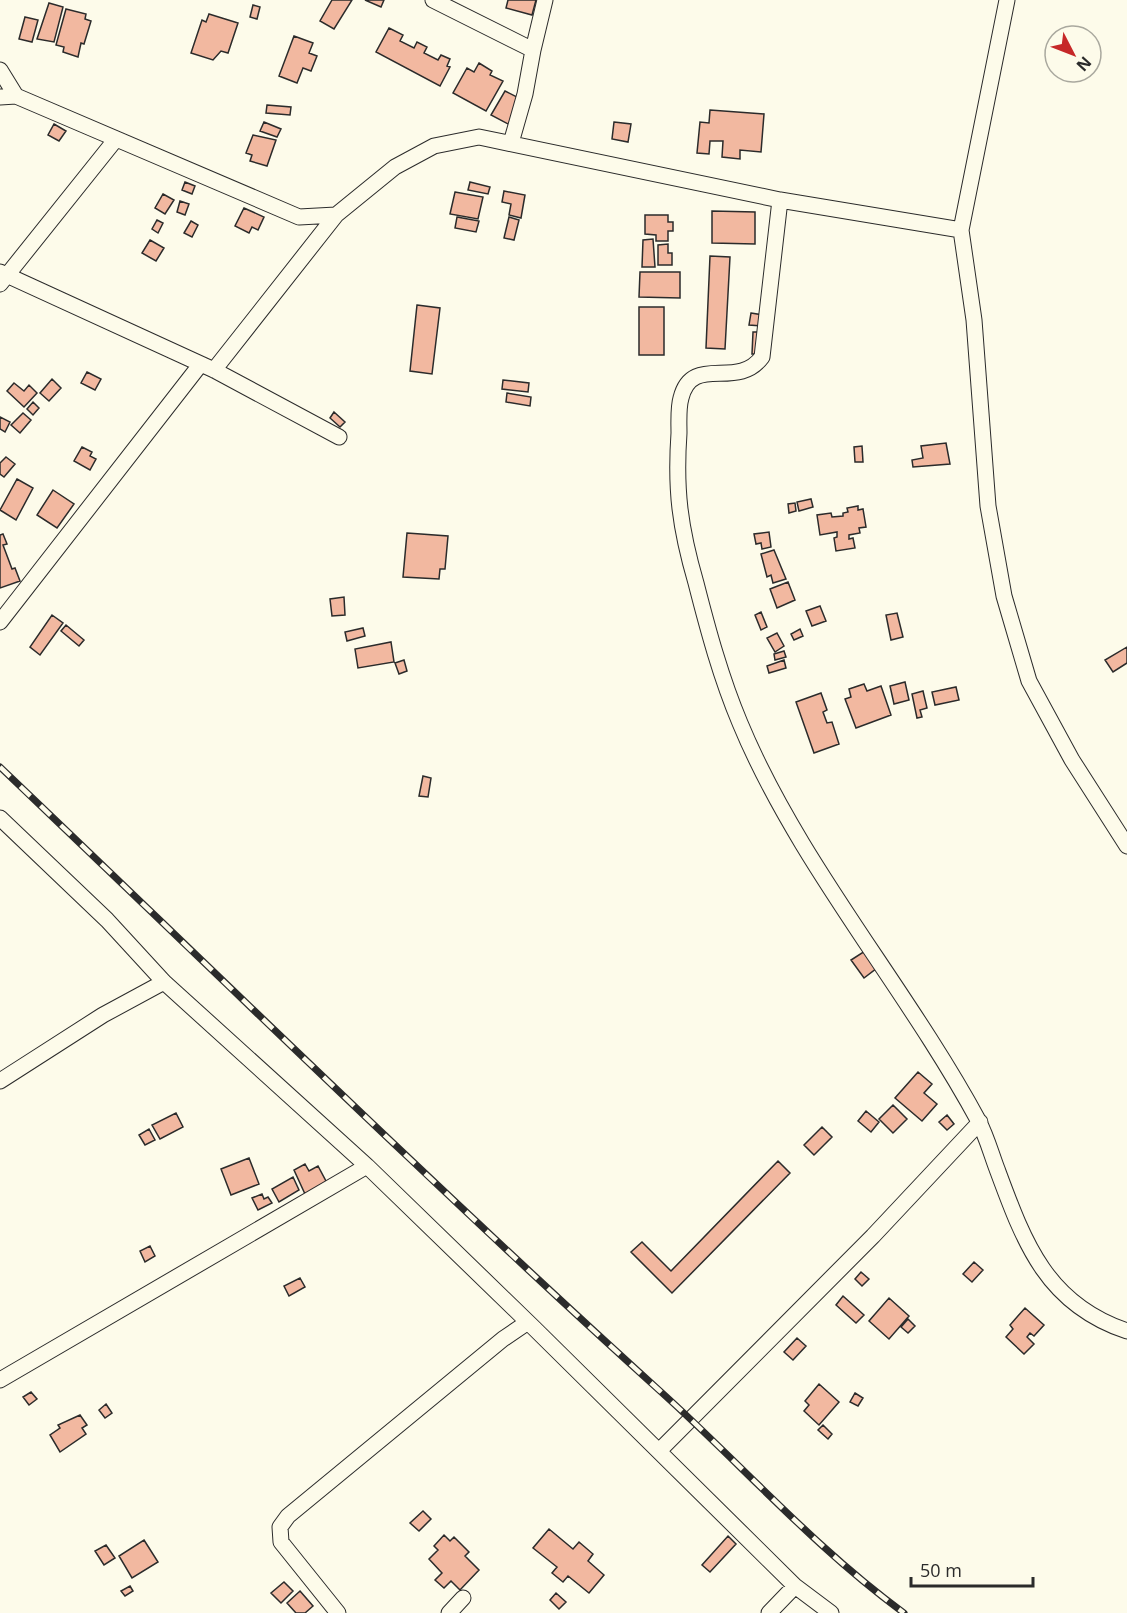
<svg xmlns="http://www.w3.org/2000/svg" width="1127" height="1613" viewBox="0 0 1127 1613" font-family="'Open Sans',sans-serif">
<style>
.building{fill:#f2b8a0;stroke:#2b2b2b;stroke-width:1.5}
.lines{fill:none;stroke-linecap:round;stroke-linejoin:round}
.street-casing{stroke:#2b2b2b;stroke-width:17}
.street{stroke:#fdfbea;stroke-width:15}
.rail-casing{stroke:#2b2b2b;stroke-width:7}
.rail{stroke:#fdfbea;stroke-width:4.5;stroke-dasharray:14;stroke-linecap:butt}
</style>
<rect width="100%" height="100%" fill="#fdfbea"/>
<path class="building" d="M332 0H352L334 29 320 21Z
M365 0H384L381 7Z
M508 0H536L532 15 506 8Z
M49 3 63 7 54 42 37 39Z
M253 5 260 7 257 19 250 17Z
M66 9 86 14 85 19 91 21 84 44 81 43 78 57 63 52 64 47 56 45Z
M209 14 238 23 228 53 221 51 213 60 191 53 202 20 206 22Z
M25 17 38 20 32 42 19 39Z
M389 28 403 35 400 41 414 48 417 42 427 47 424 53 438 60 441 55 450 59 447 66 450 67 440 86 376 52Z
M294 36 313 43 309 53 317 56 311 71 303 68 297 83 279 76Z
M479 63 492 71 490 75 503 81 486 111 453 93 467 68 474 72Z
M505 91 521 99 510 125 491 115Z
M267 105 291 107 290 115 266 113Z
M710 110 764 114 761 152 740 150V159L722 157 723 141H710L709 154 697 153 700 122 709 123Z
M264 122 281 129 277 137 260 131Z
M614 122 631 124 628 142 612 139Z
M54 124 66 131 59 141 48 135Z
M253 135 276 140 267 166 250 161 252 155 246 153Z
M185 182 195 186 192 194 182 190Z
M470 182 490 187 488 194 468 190Z
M504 191 525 195 521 218 509 215 511 204 502 202Z
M455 192 483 197 478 219 450 214Z
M163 194 174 200 165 214 155 208Z
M180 201 189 204 185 215 177 212Z
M244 208 264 217 258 230 252 227 249 233 235 226Z
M712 211 755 212V244L712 243Z
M645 215H668V222H673V231H668V241H656V235L645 234Z
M457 217 479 221 476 232 455 228Z
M509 217 519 220 514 240 504 238Z
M157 220 163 223 158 233 152 229Z
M191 221 198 225 192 237 184 233Z
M653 239 655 267H642L643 240Z
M150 240 164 248 156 261 142 253Z
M668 244V253H672V265H658V245Z
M710 256 730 257 725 349 706 348Z
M640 272H680V298L639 297Z
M417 305 440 308 432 374 410 371Z
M639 307H664V355H639Z
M751 313 763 315 762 326 749 325Z
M753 332H762L760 354H752Z
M87 372 101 379 95 390 81 383Z
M52 379 61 388 49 401 40 393Z
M503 380 529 383 528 392 502 389Z
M14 383 24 391 29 385 37 393 24 407 7 391Z
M507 393 531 397 530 406 506 402Z
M33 402 39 408 33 415 27 409Z
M334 412 345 422 340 427 330 418Z
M23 413 31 420 20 433 11 425Z
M0 417 10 422 5 432 0 429Z
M946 443 950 464 913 467 912 460 923 458 921 446Z
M862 446 863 462H855L854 447Z
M82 447 92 452 90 456 96 459 90 470 74 461Z
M6 457 15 464 4 477 0 474V463Z
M17 479 33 488 16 520 0 510Z
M53 490 74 504 57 528 37 515Z
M811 499 813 507 799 511 797 502Z
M795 503 796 511 789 513 788 504Z
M858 506V510L863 509 866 527 859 528 860 533 849 535V539L853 538 855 548 836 551 834 538 837 537V532L820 535 817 515 831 513 832 517 843 516V513L848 512 847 508Z
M769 532 771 547 762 549 761 543 756 544 754 534Z
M407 533 448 536 445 569H440L439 579 403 577Z
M3 534 7 544 3 545 12 569 15 568 20 581 0 588V535Z
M774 550 786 579 773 583 771 575 767 577 761 554Z
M788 582 795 600 777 608 770 589Z
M344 597 345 615 332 616 330 599Z
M820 606 826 621 812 626 806 611Z
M761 612 767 627 761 630 755 615Z
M897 613 903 637 891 640 886 615Z
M52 615 63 623 40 655 30 647Z
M66 625 84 640 79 646 61 631Z
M363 628 365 636 347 641 345 632Z
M800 629 803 636 794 640 791 634Z
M777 633 784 646 775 652 767 638Z
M391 642 394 662 358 668 355 649Z
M1127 647V663L1113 672 1105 660Z
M784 651 786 657 775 660 774 654Z
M404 660 407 671 399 674 395 663Z
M784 660 786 668 769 673 767 666Z
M905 682 909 700 894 704 890 686Z
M864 684 867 691 881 686 891 715 856 728 845 699 851 697 849 689Z
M956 687 959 700 935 705 932 692Z
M923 691 927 708 920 710 922 717 917 718 912 694Z
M821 693 827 710 823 712 827 723 832 722 839 744 814 753 796 702Z
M423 776 431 778 428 797 419 796Z
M865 951 877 968 864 978 851 960Z
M918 1072 932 1084 924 1093 937 1104 922 1121 895 1098Z
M893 1105 907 1119 893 1133 879 1119Z
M866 1111 879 1122 871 1132 858 1121Z
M176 1113 183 1127 160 1139 152 1125Z
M947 1115 954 1124 947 1130 939 1122Z
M822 1127 832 1137 814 1155 804 1145Z
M149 1129 155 1140 145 1145 139 1135Z
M249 1158 259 1184 231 1195 221 1169Z
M778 1161 790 1173 672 1293 631 1252 642 1242 671 1271Z
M305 1164 309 1171 318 1166 327 1183 305 1194 294 1170Z
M293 1177 299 1190 279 1202 272 1189Z
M262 1194 264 1199 268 1197 272 1203 258 1210 252 1198Z
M150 1246 155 1256 145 1262 140 1251Z
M974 1262 983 1270 972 1282 963 1274Z
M861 1272 869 1279 862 1286 855 1279Z
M300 1278 305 1287 289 1296 284 1286Z
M843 1296 864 1315 856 1323 836 1305Z
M889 1298 909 1316 889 1339 869 1321Z
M1025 1308 1044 1325 1034 1336 1030 1333 1027 1337 1034 1344 1024 1354 1006 1337 1013 1329 1010 1325Z
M908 1319 915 1326 908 1333 901 1327Z
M797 1338 806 1346 793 1360 784 1352Z
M819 1384 839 1402 819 1425 804 1411 809 1405 805 1401Z
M31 1392 37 1399 29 1405 23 1397Z
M855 1393 863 1398 858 1406 850 1402Z
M106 1404 112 1413 105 1418 99 1410Z
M80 1415 87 1425 82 1428 86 1434 60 1452 50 1435 60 1428 58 1425Z
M823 1425 832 1434 828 1439 818 1430Z
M423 1511 431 1519 419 1531 410 1523Z
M549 1529 573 1549 579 1542 593 1554 588 1561 604 1575 589 1593 568 1576 563 1582 552 1573 557 1567 533 1548Z
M444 1535 450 1541 454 1537 469 1552 465 1556 479 1570 460 1590 451 1581 444 1588 435 1580 442 1573 429 1559 438 1550 434 1546Z
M728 1536 736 1544 710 1572 702 1565Z
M144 1540 158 1562 132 1578 119 1556Z
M106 1545 115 1558 104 1565 95 1551Z
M284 1582 293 1591 281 1603 271 1593Z
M130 1586 133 1591 125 1596 121 1591Z
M300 1591 313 1606 305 1613H296L287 1603Z
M556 1593 566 1602 559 1609 550 1600Z"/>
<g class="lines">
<defs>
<path id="street" d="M433 0 533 50 525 94 511 143
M533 50 545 0
M0 70 16 96
M0 97 16 96 299 217 336 215
M780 200 762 357C737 391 692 353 681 398 678 408 679 422 679 433 675 490 680 528 696 583 708 630 721 678 740 723 798 863 906 987 978 1120 986 1135 991 1153 997 1169 1024 1242 1046 1304 1127 1331
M961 230 974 320 988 506 1004 596 1029 681 1072 760 1127 846
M0 272 214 370 339 437
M0 284 116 139
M214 370 336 215 395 167 434 146 479 137 780 200 961 230 1007 0
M0 622 200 365
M0 818 107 920 164 982 367 1166 534 1328 795 1586 831 1613
M0 1081 103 1015 164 982
M0 1380 367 1166
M659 1451 873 1236 980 1122
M338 1613 281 1542 280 1527 288 1516 503 1339 528 1322
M449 1613 463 1598
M769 1613 795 1586"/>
</defs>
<use href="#street" class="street-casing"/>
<use href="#street" class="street"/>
<defs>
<path id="rail" d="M0 767C219 976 436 1188 660 1391 742 1465 815 1548 904 1613"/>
</defs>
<use href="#rail" class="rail-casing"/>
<use href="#rail" class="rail"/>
</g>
<g transform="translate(1073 54) rotate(132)"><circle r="28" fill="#fdfbea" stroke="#a9a89e" stroke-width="1.5"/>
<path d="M0-4.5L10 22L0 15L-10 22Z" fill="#c62828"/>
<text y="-9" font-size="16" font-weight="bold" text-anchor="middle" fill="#2b2b2b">N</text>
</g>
<path d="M911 1577v9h122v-9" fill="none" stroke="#2b2b2b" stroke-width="3"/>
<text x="920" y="1577" font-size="18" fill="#2b2b2b" stroke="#fdfbea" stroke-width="4.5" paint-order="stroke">50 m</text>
</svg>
